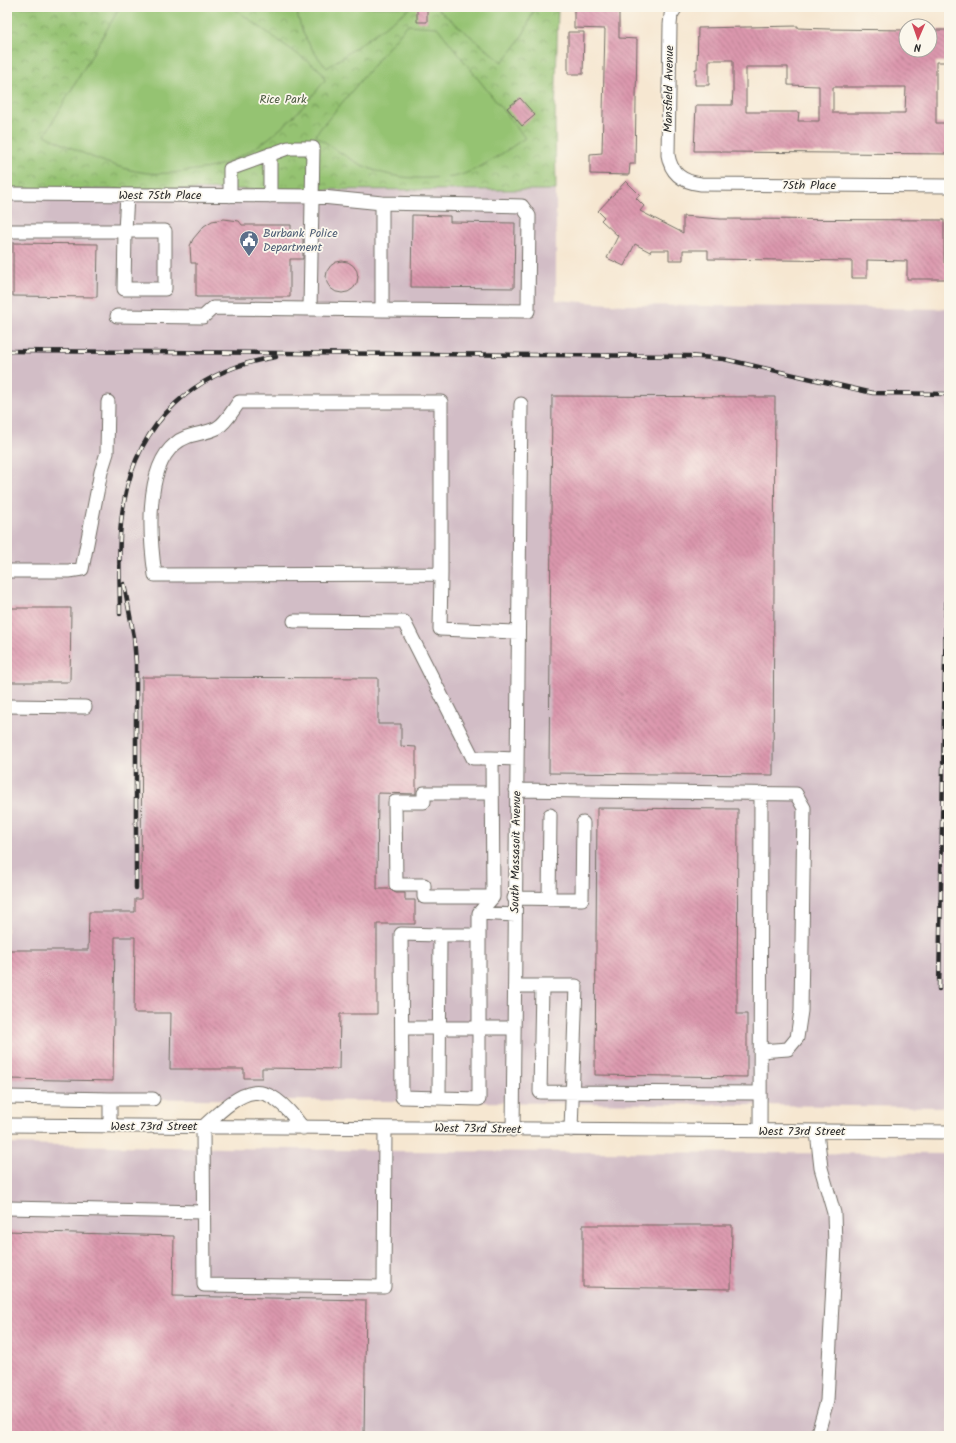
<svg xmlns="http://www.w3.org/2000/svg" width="956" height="1443" viewBox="0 0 956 1443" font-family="Kalam,sans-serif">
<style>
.industrial{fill:#d2bdc6}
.park{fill:url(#park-crowns);stroke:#60774e}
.garden{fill:#95c372;stroke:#60774e}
.building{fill:url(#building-back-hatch);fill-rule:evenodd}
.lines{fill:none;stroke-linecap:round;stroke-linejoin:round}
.minor-casing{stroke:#726d65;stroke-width:15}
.minor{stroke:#fff;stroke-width:13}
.rail-casing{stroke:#2b2b2b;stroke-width:4.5}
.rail{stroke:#fbf7ec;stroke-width:3;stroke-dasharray:9;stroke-linecap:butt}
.labels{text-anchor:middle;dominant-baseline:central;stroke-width:3.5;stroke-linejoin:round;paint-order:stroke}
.street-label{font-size:12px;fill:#2b2b2b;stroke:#fbf7ec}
.park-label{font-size:12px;fill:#4b5940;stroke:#fbf7ec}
.service-label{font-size:12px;fill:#4e5e75;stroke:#fbf7ec;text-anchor:start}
</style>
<defs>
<pattern id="park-crowns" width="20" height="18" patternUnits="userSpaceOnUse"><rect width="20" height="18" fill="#95c372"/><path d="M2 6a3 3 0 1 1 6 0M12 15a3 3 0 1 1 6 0" fill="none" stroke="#7a9f5e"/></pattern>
<pattern id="building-back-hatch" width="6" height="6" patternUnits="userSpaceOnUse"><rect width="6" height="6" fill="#db97ad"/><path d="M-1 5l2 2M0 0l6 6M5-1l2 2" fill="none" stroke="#b27b8d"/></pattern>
</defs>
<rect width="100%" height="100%" fill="#fbf7ec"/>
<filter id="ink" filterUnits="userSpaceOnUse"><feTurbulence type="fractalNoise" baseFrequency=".025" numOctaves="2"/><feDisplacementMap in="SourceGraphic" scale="8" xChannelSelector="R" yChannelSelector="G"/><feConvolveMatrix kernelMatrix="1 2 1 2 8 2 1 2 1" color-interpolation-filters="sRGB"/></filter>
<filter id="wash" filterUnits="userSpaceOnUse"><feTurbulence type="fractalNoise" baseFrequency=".012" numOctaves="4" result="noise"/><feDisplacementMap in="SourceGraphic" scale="16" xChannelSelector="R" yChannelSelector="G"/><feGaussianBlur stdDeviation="0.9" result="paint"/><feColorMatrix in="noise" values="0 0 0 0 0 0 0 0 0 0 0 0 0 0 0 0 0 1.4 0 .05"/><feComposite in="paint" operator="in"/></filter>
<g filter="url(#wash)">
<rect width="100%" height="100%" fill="#f6e7d1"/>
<path class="industrial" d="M7 189 556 190V300L623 305 949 309V1107L7 1097Z
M7 1144 399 1151 949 1154V1436H7Z"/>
<path class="park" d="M7 7H558L555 121 556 190 7 189Z"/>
<path class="garden" d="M120 7H232L321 71 325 80C297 117 260 153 214 167 205 169 196 170 187 171 173 173 155 175 141 172 112 168 71 148 45 135Z
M296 7H412L327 68C310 49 300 32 296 7Z
M435 7H534C528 30 518 45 502 62Z
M407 25 437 27 525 138C504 152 478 172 453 177 446 178 438 177 431 178 380 180 355 164 315 135Z"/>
<g id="blocks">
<path class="building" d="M417 7H427V22H417Z
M594 7H619V38L637 39 635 164H630L629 175 590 174V154L602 153 605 29 574 28V8L594 9Z
M798 26V28L828 29 906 30V50H930V30H949V62H936V123H948V154L721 152V151H694L696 105H732L733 91V60H709V85H695V69H697L698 28ZM746 67H788V85L819 86V121H798L799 112H746ZM833 87H906L905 113H833Z
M568 32H584L583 74H568Z
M520 98 535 115 522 126 507 108Z
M626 181 640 195 636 198 644 206 640 211 683 233V216L720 219 944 220V263L949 264V279H907V261L867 260V278H852V261L708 259V250H683V260H669V250H651L650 252 635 244 624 266 607 258 618 236 601 220 604 217 598 211Z
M412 215 450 216V222L515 223 514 288 411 287Z
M224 219 239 221 242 225H291V232H303V259H290V297H196V263H191L190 246 193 239 204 226 212 221Z
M13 243 98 244 97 297 13 296Z
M326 277a16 16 0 1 1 32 0a16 16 0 1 1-32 0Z
M552 396 775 397 773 775 549 773Z
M7 608H71L70 682H7Z
M142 677 378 678V724H401V746L416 747V794L378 793 377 889H389L396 893H405V900H415V924H377V1014H340L339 1069 262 1068V1078H244V1069H170L171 1013H134L135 937H115L113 1081 7 1079V950H88L89 912H135V899H141Z
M597 808 738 809 737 1014H747V1077L595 1075Z
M583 1225H732L731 1289 583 1287Z
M7 1231 174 1236 173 1296 366 1300 364 1436H7Z"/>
</g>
</g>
<g filter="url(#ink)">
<use href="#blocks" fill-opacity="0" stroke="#726d65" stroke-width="1"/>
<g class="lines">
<defs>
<path id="minor" d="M676 7 671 15 670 25 668 155C671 174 683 182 701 184L949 186
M7 194 312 196 382 203 522 206 529 216 528 311 382 310V203
M270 196V154
M7 231H125L127 195
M125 231H165V289H124Z
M310 309 382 310
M117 316 203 317 213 308 310 309 313 148H288L230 169V196
M7 571H69L82 569 101 472 107 453 108 402
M441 574V402H239C233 410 226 423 217 428 203 435 187 433 175 444 144 469 150 540 155 575L441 574 440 629 518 632
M294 621 404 622 473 758H492
M7 706 85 707
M516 790 796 794 804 808 801 1011 797 1038 788 1049 760 1051
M492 793H424V802H395L396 885H424V897H493
M514 898 582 899 583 823
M549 899 550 815
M479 913 515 915
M478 935H440L439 1098 479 1099V913L493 897 492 758 517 759
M515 986H542
M402 1028H514
M7 1097 110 1099V1126
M439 1098 402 1097 401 934 440 935
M110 1099H153
M7 1125 949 1132
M303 1128C263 1075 246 1087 203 1127L204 1285 384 1287 385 1128
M513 1130 521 404
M571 1130 576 986H542L540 1092 760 1093
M760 1131 761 793
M817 1132 821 1168 834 1213 835 1245 827 1401 817 1436
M7 1208 203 1212"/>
</defs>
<use href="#minor" class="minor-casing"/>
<use href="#minor" class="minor"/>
<defs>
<path id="rail" d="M7 351 689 356 724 359 873 393 949 394
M124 584 134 637 136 663V888
M120 614C120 577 117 538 124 502 138 421 196 369 276 357
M939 989 946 609 949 578"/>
</defs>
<use href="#rail" class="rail-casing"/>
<use href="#rail" class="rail"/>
</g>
</g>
<defs>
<symbol id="civic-pin" viewBox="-11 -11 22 30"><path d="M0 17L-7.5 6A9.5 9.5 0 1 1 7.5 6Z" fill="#5c6f8a" stroke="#fbf7ec"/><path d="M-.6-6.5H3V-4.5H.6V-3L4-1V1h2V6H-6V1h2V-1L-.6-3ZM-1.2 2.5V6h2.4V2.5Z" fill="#fff"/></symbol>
</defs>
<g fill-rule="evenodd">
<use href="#civic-pin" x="238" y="229" width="22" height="30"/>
</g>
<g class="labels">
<g class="street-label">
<text transform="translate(669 89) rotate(-89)">Mansfield Avenue</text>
<text x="809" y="185">75th Place</text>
<text x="160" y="195">West 75th Place</text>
<text transform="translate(516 852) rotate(-89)">South Massasoit Avenue</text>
<text x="154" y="1126">West 73rd Street</text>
<text transform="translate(478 1129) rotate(1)">West 73rd Street</text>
<text x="802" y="1131">West 73rd Street</text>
</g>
<g class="park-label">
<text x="283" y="99">Rice Park</text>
</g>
<g class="service-label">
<text x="263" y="233">Burbank Police<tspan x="263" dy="14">Department</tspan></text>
</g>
</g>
<rect width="956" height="1443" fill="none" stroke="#fbf7ec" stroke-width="24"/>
<g transform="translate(918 38) rotate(182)"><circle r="19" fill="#fbf7ec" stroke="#a8a59f"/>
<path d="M0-3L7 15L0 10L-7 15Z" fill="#d1495b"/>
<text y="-6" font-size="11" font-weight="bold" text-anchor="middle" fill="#2b2b2b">N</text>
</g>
</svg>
